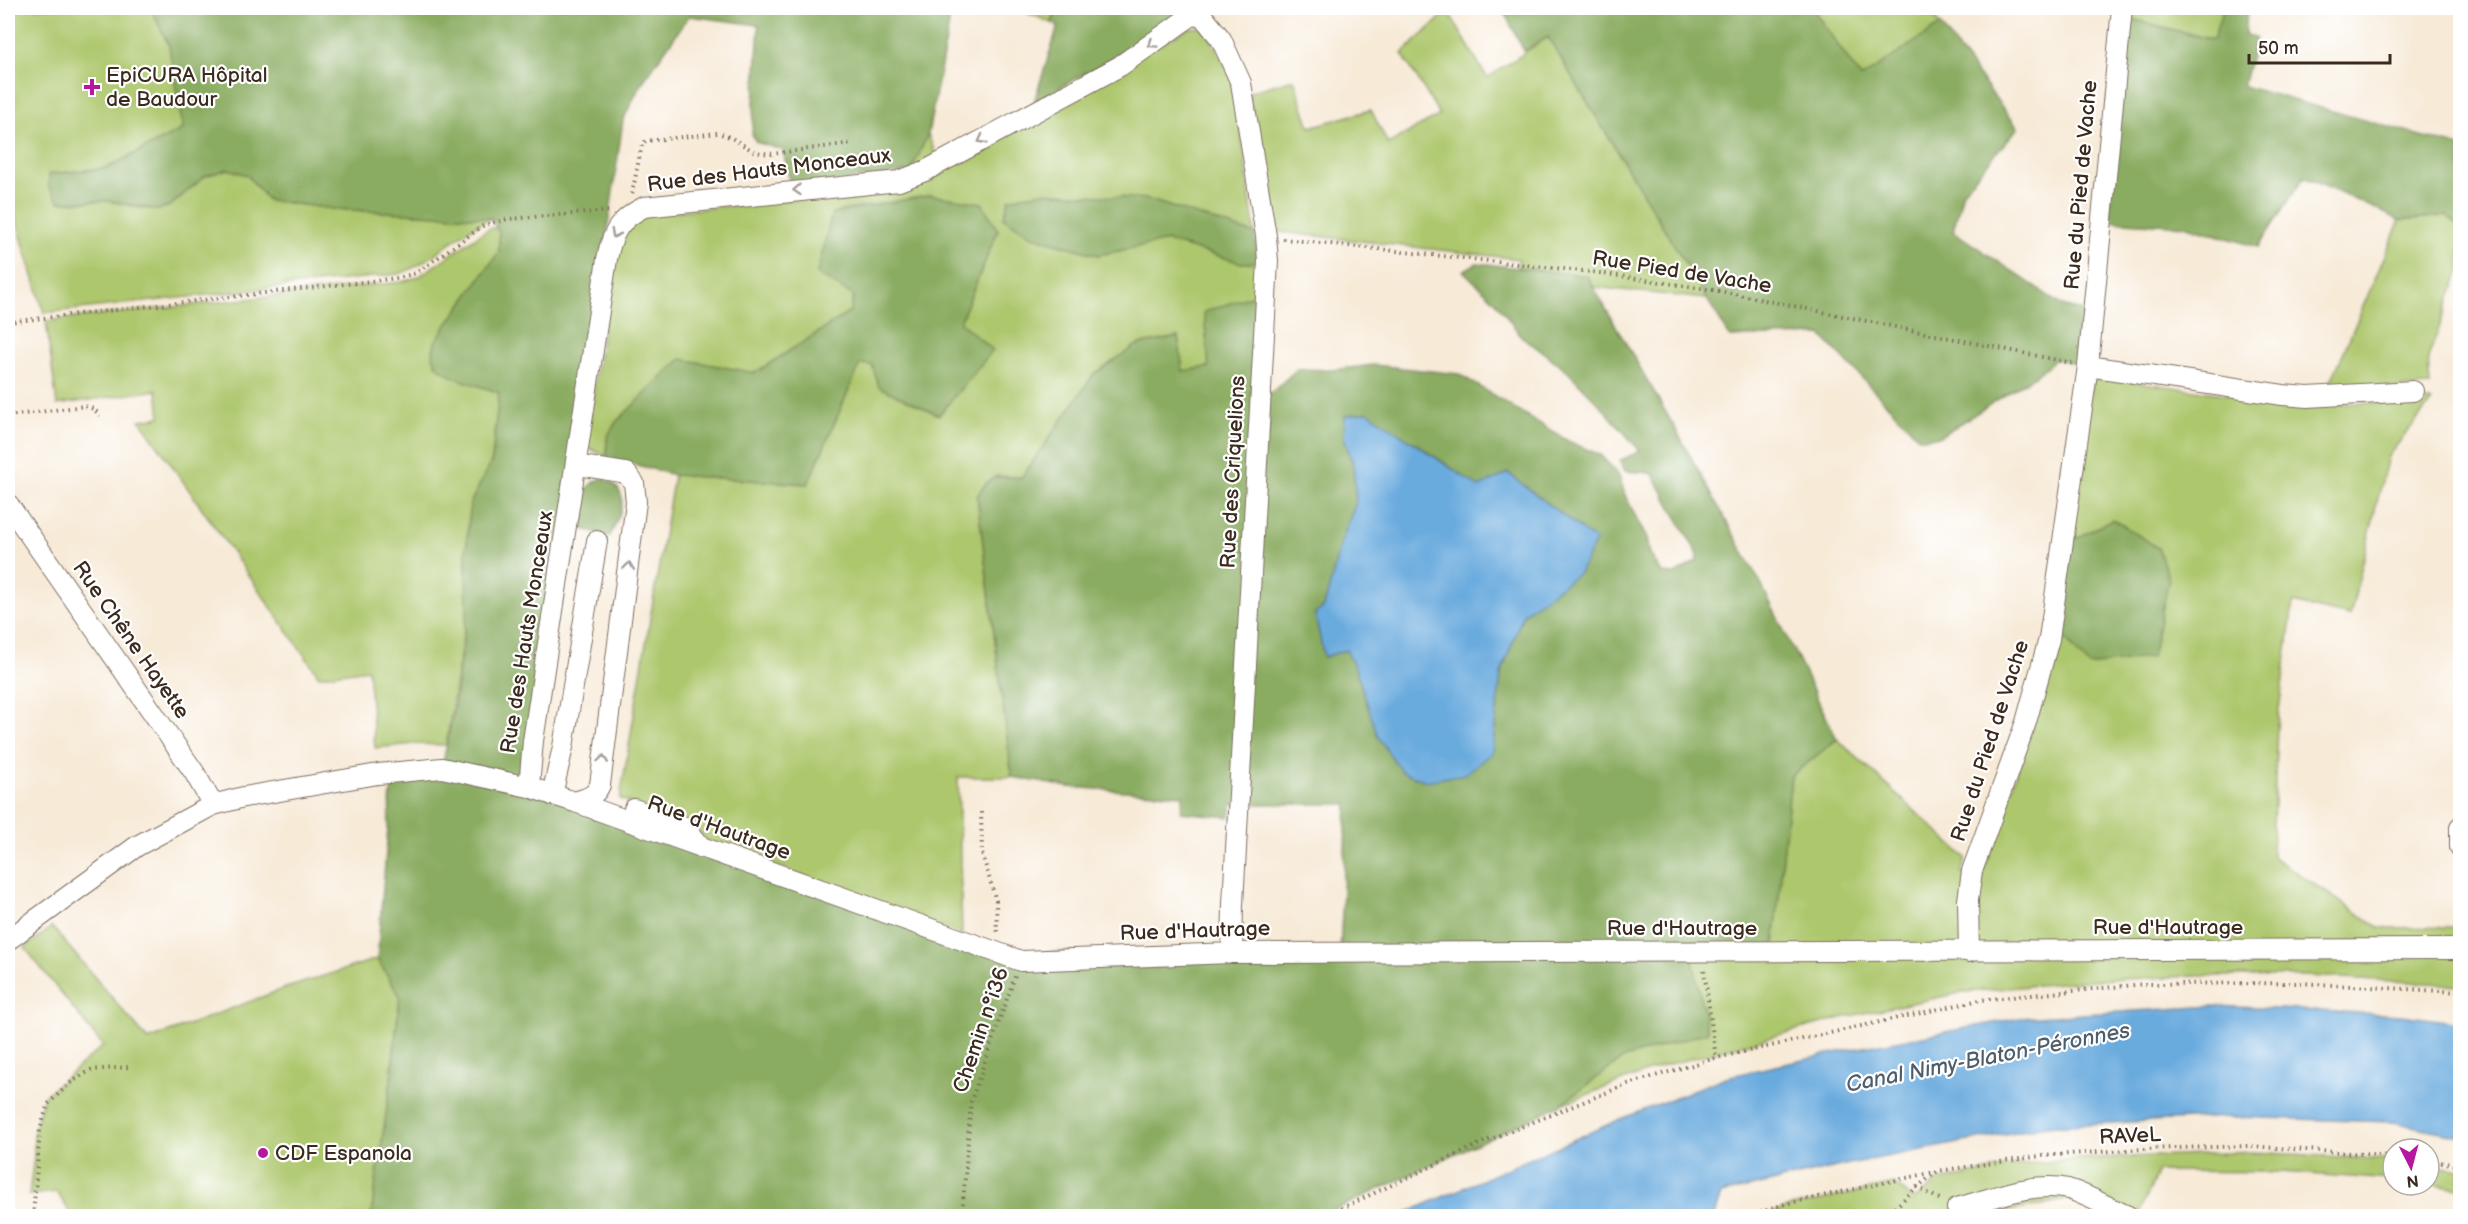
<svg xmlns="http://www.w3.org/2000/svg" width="2468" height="1224" viewBox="0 0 2468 1224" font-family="'Balsamiq Sans',sans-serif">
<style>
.green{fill:#adc76d;stroke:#747846;stroke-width:1.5}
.forest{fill:#8aac60;stroke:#626b3f;stroke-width:1.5;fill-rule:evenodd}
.water{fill:#6babde;stroke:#536a7e;stroke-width:1.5}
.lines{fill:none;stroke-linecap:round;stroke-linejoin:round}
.minor-casing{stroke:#7d6d5f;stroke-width:22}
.path{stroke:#7d6d5f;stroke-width:4;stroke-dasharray:1.5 4.5;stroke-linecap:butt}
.minor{stroke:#fff;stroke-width:20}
.oneway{stroke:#a79f9a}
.poi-dot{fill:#b5179e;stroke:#fff;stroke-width:2}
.labels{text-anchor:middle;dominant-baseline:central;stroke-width:4.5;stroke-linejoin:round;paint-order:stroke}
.poi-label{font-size:21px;fill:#3b2a1e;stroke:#fff;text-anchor:start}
.street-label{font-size:21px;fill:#3b2a1e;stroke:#fff}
.water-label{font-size:22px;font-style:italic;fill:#4e5e6b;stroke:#fff}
</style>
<rect width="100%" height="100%" fill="#fff"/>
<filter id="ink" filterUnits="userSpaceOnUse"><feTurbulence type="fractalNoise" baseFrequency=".0167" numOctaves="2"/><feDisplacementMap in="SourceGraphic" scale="12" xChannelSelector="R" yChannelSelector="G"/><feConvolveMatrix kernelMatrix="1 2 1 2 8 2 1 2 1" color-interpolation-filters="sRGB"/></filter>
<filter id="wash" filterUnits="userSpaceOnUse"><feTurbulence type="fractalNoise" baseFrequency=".008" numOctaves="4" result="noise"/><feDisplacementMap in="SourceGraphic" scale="24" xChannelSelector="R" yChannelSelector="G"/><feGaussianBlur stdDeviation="1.35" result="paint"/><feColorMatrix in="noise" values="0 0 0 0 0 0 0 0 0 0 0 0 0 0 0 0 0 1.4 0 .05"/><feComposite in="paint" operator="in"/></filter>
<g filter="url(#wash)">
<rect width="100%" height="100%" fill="#f7ead7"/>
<path class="green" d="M8 8H151L169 46 183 129 107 168 50 174 59 202 109 201 146 209 170 206 205 176 228 169 247 175 268 200 334 209 493 218C458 230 434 262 399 274L44 313 11 202H8Z
M1015 8H1057L1052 23Z
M1812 8H1928L1940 25 1861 79Z
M2128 8H2223L2214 40 2127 18Z
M1448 11 1487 78 1548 37 1707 299 1594 287 1587 276 1517 267 1519 259 1272 231 1249 92 1294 79 1310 127 1371 110 1388 144 1440 115 1402 54Z
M1197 27 1205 30 1230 72 1238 109 1255 234 1147 199 1004 218 1032 236 1098 255 1167 241 1242 263 1258 262 1257 294 1204 312 1209 367 1183 371 1178 337 1137 345 1094 374 1022 477 995 476 977 496 1012 777H958L962 935 706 840 697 828 620 799 674 475 808 484 860 364 872 365 960 322 998 230 854 296 850 312 755 373 681 359 607 437V457L585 446 613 264 625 227 647 214 898 189 1189 28Z
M928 134 937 158 911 171Z
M2447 216 2460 226V271L2428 358 2430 386 2327 391 2400 220Z
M497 227 499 233V252L436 340 433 351 441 370 499 392 492 460 470 504 466 554 467 611 446 745 414 744 375 748 368 669 319 676 140 420 160 417 157 390 57 405 46 321 401 282 418 277 488 229Z
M2093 376 2304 405 2432 401 2388 456 2350 616 2293 603 2277 726 2272 856 2380 928 2460 927V985L2309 976H2198L2093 980 1965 992 1845 1017 1659 1067 1560 1105 1624 1058 1707 1032 1690 947 1774 946 1791 776 1837 739 1966 858 1961 873 1981 880 2044 692Z
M52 927 148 1040 283 989 377 959 400 995 391 1080 371 1216H79L78 1214 72 1216 57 1192 29 1195 34 1156V1130L44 1096 103 1046 25 948Z
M2254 1152 2393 1160V1180L2281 1172 2158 1171 2139 1215 2072 1187 2065 1200 1986 1216H1762L1790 1207 1894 1184 1914 1199 1939 1181 2016 1165 2074 1159Z
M2429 1165 2460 1170V1188L2429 1183Z"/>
<path class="forest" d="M151 8H952L928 134 911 171 791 187 783 150 756 142 752 134 759 25 689 16 640 86 623 120 529 787 991 952 1340 953 1347 804H1232L1230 817 1181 812 1183 795 1068 787 1012 777 977 496C990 473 998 477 1022 477L1094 374 1137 345 1178 337 1183 371 1209 367 1204 312 1257 294 1255 393 1272 392 1297 369 1332 370 1374 365 1459 374 1568 441 1600 455 1619 475 1625 495 1647 538 1650 554 1662 573 1675 574 1697 561 1698 555 1652 473 1625 471 1619 461 1640 451 1602 407 1564 368 1521 336 1495 301 1463 271 1477 263 1587 276 1676 430 1761 584 1837 739 1791 776 1774 946 1690 947 1708 1032 1624 1058 1560 1105 1322 1216H371L391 1080 400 996 377 959 392 781 442 768 453 713 467 611 466 554 470 504 492 460 499 393C483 386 437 377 434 359 432 353 434 346 436 340L499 252V233L492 218 334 209 268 200 247 175 228 169 205 176 170 206 158 210 109 201 59 202 49 187V174L107 168 183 129 169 46ZM1344 437 1414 442 1479 487 1579 573 1523 614 1501 674 1492 753 1356 670 1346 650 1324 657 1315 614 1324 607 1342 540 1356 502 1353 464Z
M1057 8H1175L1176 16 1169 23 1097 67 1034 102 1058 26 1052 23Z
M1502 8H1812L1861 78 1940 25 2018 128 1963 191 1953 231 2065 307 2085 311 2079 364 2055 359 2038 374 1939 437 1919 438 1821 335 1730 337 1548 37 1524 51Z
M2223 8H2249L2245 22V35L2256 37 2243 86 2460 147V226L2447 216 2400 220 2304 177 2258 247 2187 226 2109 221 2127 18 2213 40Z
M1042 192 1147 199 1255 234 1258 262 1242 263 1167 241 1098 255 1032 236 1004 218 1009 199Z
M931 195 982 203 998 230 960 322 993 350 939 415 879 387 872 365 860 364 808 484 674 475 607 457V437L616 422 681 359 755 373 850 312 854 296 817 274 832 213Z
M603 478C633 491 621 512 610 536L578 528C581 506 580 485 603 478Z
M2113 519 2158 548 2169 579 2152 657 2089 666 2059 632 2071 541Z"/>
<path class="water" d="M1368 412 1479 487 1508 473 1596 541 1579 573 1523 614 1501 674 1492 753 1465 774 1426 781 1402 772 1378 737 1356 670 1346 650 1324 657 1315 614 1324 607 1342 540 1356 502 1353 464 1344 437 1345 416Z
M2215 1006 2402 1015 2460 1023V1136L2393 1122 2231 1117 2047 1126 1849 1164 1721 1194 1714 1216H1399L1616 1121 1726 1077 1853 1049 2020 1018Z"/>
</g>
<g filter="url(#ink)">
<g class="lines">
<defs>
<path id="minor" d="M1196 8 1221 39 1241 83 1266 236 1268 261 1233 904 1232 953
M2088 366 2283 395 2308 397 2413 391
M8 504 194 772 213 805
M529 787 533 741 607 259C612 232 619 220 644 207L899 181 925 171 1120 66 1202 8
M552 795 563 747 597 541
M575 802C586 798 595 797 600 785L636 502 634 483 626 473 577 465
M634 809 685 827 702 848
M2460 827V847
M8 940 137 846 213 805 244 797 378 774 442 768 529 787 575 802 1021 961 1232 953 2460 949
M1969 952 1968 900 1972 871 2026 722 2049 639 2088 366 2122 8
M1957 1208C1991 1199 2033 1181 2068 1189 2088 1195 2109 1208 2128 1216"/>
</defs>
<use href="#minor" class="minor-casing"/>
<path class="path" d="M632 194 642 144 646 141 718 133 730 137 755 152 772 154 853 143
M1283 239 1592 272 1720 291 2072 363
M8 322 398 278 416 273 484 225 508 219 609 211
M8 416 85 406 94 409 100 416
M981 812 982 853 996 901 997 933
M1704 970 1716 1058
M2429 1161 2460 1165
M1917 1187 1943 1201
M33 1216 40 1130 48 1104 70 1083 91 1070 129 1067
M962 1216 971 1101 1015 976
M1325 1216 1486 1141 1628 1084 1716 1058 1980 1000 2145 984 2298 983 2460 992
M1749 1216 1785 1204 1935 1172
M1886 1216 1917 1187 1938 1171 2041 1156 2142 1149 2249 1146 2393 1156"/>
<use href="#minor" class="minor"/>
</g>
<defs><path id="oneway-chevron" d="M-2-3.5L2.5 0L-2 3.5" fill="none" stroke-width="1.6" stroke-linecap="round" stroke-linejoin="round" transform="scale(1.5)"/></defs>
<g class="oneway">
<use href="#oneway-chevron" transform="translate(1152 44) rotate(146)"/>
<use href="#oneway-chevron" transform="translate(982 140) rotate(152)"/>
<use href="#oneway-chevron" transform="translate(797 190) rotate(175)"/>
<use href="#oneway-chevron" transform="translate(615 234) rotate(117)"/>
<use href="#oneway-chevron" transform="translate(629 566) rotate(-83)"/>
<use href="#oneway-chevron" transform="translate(603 759) rotate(-82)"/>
</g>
</g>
<g class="poi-dot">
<path d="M89 78h6v6h6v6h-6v6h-6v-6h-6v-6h6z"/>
<circle cx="263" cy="1153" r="6"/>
</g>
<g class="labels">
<g class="poi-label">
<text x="106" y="75">EpiCURA Hôpital<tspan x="106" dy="24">de Baudour</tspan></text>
<text x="275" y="1153">CDF Espanola</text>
</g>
<g class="street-label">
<text transform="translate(769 170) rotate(-7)">Rue des Hauts Monceaux</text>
<text transform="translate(2081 185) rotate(-85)">Rue du Pied de Vache</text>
<text transform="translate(1682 272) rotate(9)">Rue Pied de Vache</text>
<text transform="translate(1233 472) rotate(-87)">Rue des Criquelions</text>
<text transform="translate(527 632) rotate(-81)">Rue des Hauts Monceaux</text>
<text transform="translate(131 640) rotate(55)">Rue Chêne Hayette</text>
<text transform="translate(1990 741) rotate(-72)">Rue du Pied de Vache</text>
<text transform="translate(719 828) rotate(20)">Rue d'Hautrage</text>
<text x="2168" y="927">Rue d'Hautrage</text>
<text x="1682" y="928">Rue d'Hautrage</text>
<text transform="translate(1195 931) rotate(-2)">Rue d'Hautrage</text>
<text transform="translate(981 1030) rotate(-71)">Chemin n°i36</text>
<text transform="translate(2130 1136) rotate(-3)">RAVeL</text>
</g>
<g class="water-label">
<text transform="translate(1988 1058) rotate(-11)">Canal Nimy-Blaton-Péronnes</text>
</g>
</g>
<rect width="2468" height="1224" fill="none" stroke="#fff" stroke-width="30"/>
<g transform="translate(2411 1167) rotate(174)"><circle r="28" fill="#ffffff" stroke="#b1aaa5" stroke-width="1.5"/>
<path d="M0-4.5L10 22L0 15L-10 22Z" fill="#b5179e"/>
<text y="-9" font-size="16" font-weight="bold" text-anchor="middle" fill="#3b2a1e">N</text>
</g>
<path d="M2249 54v9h141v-9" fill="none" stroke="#3b2a1e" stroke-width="3"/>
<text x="2258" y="54" font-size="18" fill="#3b2a1e" stroke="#ffffff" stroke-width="4.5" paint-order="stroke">50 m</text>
</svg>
